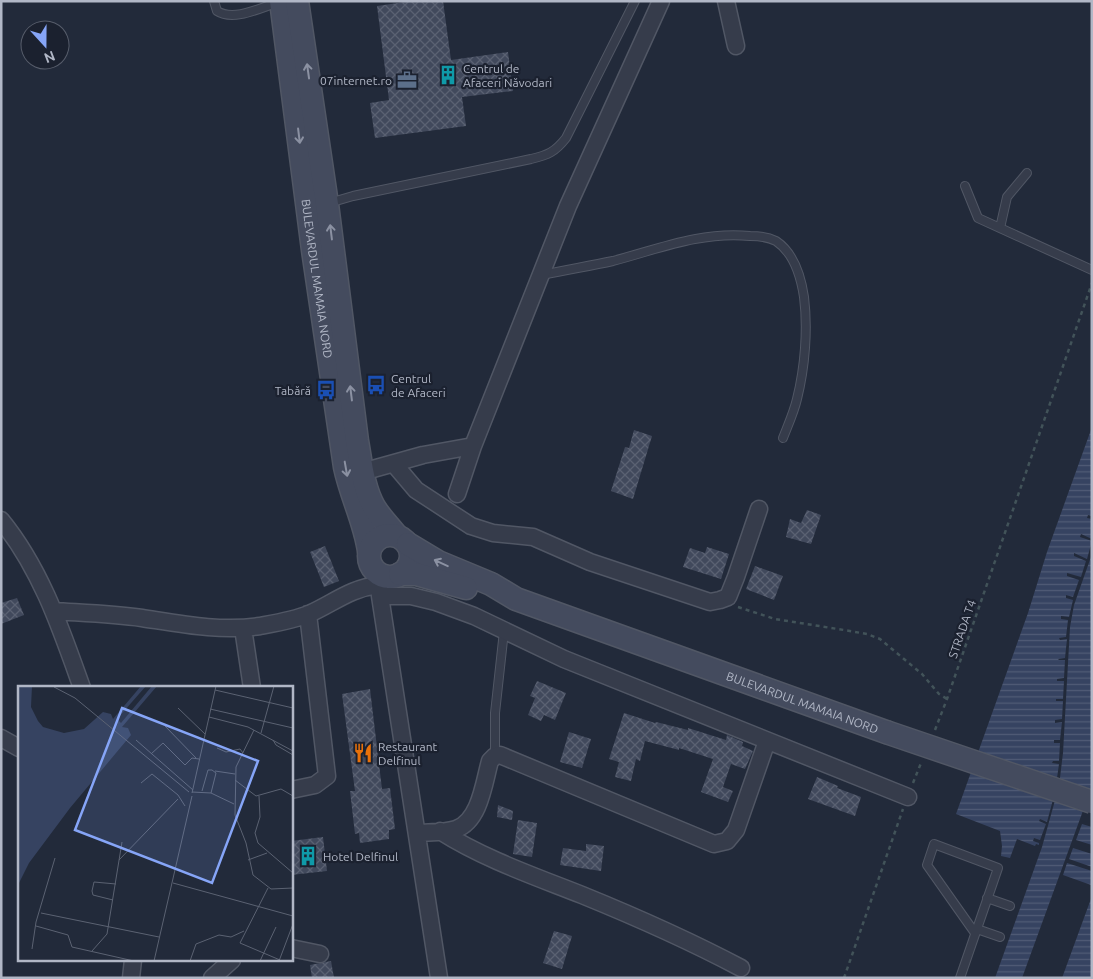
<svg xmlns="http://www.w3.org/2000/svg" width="1093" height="979" viewBox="0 0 1093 979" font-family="Ubuntu,sans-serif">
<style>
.water{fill:url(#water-rules)}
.building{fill:url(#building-cross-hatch)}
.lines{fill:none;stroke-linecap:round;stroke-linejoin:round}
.lane-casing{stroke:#515765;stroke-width:10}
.street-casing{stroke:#515765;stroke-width:19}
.secondary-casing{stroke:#515765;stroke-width:25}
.path{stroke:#425359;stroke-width:2.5;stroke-dasharray:4 4;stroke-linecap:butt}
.lane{stroke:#363c4b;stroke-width:8}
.street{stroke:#363c4b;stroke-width:16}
.secondary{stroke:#444b5e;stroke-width:22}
.secondary-bridge-casing{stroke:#515765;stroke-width:25;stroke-linecap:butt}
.secondary-bridge{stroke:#444b5e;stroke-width:22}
.oneway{stroke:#8b91a2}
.labels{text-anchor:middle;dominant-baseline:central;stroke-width:4.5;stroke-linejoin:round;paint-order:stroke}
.poi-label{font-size:12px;fill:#b1b7c6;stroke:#1b212f;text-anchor:start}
.street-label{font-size:12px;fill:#b1b7c6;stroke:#1b212f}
.inset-road{fill:none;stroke:#5b6272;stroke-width:1}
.view{fill:#86a5f7;fill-opacity:0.15;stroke:#86a5f7;stroke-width:2.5}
.inset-edge{fill:none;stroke:#b1b7c6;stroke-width:2.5}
</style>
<defs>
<pattern id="water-rules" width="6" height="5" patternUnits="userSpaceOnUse" patternTransform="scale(1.25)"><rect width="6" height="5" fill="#364361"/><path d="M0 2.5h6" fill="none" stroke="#515c76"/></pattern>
<pattern id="building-cross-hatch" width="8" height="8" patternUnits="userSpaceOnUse" patternTransform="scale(1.25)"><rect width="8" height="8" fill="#41495c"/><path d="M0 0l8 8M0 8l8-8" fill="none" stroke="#5a6172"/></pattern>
</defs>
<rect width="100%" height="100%" fill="#222a3a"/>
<path class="water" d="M1092 427V516L1088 515 1087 518 1092 519V539L1081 534 1080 537 1092 541 1087 559 1074 553V556L1086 561 1081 577 1067 573V576L1079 580 1073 597 1066 595V598L1073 600 1069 617 1061 616V619L1068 620 1066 637 1059 638 1060 640 1067 639 1065 658 1058 659 1059 660H1065L1064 678 1057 679V681H1064L1063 699H1056V701H1063L1062 719 1055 720V723L1062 722 1060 740H1054V743H1060L1059 761H1053L1052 763 1059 764 1055 792 1047 822 1040 819 1039 821 1046 824 1040 840 1034 838 1033 841 1039 843V845L1036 844 1035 846 1017 839 1010 858 1001 856 1002 846 1000 831 956 814 1028 613 1047 552Z
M1092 554V786L1022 978H995L1042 847 1059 786 1063 753 1070 627 1074 605Z
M1082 824 1092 827V845L1076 840Z
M1073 848 1092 854V867L1069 859Z
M1067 863 1092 871 1091 885 1063 875Z
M1092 896V972L1090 978H1062Z"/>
<path class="building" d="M412 1H443L451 60 508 52 513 91 462 97 466 126 375 138 370 103 389 100 377 6Z
M634 430 652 436 633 499 611 491 625 447 629 448Z
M807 510 821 515 811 544 786 537 790 519 801 523Z
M325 546 339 581 324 587 310 552Z
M707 547 729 554 721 579 683 567 690 548 705 553Z
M755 566 783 576 774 600 746 589Z
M17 598 24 615 1 624V603Z
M537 681 566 693 555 720 544 715 541 721 528 715 535 698 530 696Z
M370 689 382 789 390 788 395 829 389 830V839L360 843 359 833 355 834 350 791H355L342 694Z
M624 713 655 723 656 722 688 730V728L726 740 727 735 743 742 742 746 753 751 745 769 731 764 723 787 733 791 728 802 701 792 713 759 679 748V750L645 741 640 761 636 759 631 781 615 777 619 762 609 759Z
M569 732 591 739 582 768 560 762Z
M817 777 838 786 837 788 861 797 855 816 808 799Z
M498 805 513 811 512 820 497 817Z
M518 820 537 823 532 857 513 854Z
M323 837 327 871 291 875V841Z
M586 844 604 846 601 871 560 865 563 848 586 851Z
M554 931 572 936 562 969 543 963Z
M331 961 334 978H312L310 965Z"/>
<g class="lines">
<defs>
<path id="lane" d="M214 1 217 11C234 22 262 7 279 2
M965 186 978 218 1092 270
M329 203 353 196 531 159C548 155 555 152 566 138L635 1
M1000 228 1007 197 1027 173
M542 275C566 270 589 266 613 261 658 249 702 231 750 236 759 236 768 237 776 241 794 253 801 277 804 297 808 329 805 367 797 399 794 412 788 425 783 438
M495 756V713L504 631
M987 898 1010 906
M977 929 1000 937
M960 978 998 868 934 844 927 865 975 933"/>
<path id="street" d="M726 1 736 46
M394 464 416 490 471 526 493 533 533 537 590 562 710 602 720 600 728 597 736 577 759 509
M362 472 423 455 473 446
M457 494 473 446 568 206 661 1
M1 520C41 569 61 629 82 688
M381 574 379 585 380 596 439 978
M380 596H411L436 602 474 616 564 659 908 797
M54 611C84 613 113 614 142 618 181 624 221 632 260 626 276 623 294 620 309 614 334 603 350 588 379 585
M243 628 252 688
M1 738 19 748
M291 790 315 785 327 776 308 614
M440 831C484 859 534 876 582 895 636 917 690 941 741 968
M417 833C430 832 444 833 456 829 480 821 484 782 490 761L495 756 500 755 714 844 727 841 736 830 767 741
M291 948 320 954
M131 978 133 960
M212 978 232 960"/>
<g id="secondary">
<path id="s1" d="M281 1 313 250 345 467C351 496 365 522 369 551"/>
<path d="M297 1 327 204 357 441C361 463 363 487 374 507 380 517 389 526 396 535"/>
<circle cx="390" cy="556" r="21"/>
<path id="s2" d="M408 544 438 562 491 584 516 599 886 732"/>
<path d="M400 574H416L466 588"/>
</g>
</defs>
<use href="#lane" class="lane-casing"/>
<use href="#street" class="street-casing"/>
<use href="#secondary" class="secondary-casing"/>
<path class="path" d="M738 607 775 619 844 630 867 634 880 639 922 674 939 694 947 699
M935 730 947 699 1092 283
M913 783 921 763
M844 978 903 809"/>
<use href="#lane" class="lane"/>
<use href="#street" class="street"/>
<use href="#secondary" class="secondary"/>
<defs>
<path id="secondary-bridge" d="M886 732 1092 802"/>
</defs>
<use href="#secondary-bridge" class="secondary-bridge-casing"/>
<use href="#secondary-bridge" class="secondary-bridge"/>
</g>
<defs><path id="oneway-shaft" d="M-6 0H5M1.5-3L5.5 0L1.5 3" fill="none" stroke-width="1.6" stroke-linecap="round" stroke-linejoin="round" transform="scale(1.25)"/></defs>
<g class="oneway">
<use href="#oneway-shaft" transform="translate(308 71) rotate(-98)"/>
<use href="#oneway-shaft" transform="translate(299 136) rotate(83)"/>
<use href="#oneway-shaft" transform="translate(331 232) rotate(-97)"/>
<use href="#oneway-shaft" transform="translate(351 393) rotate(-97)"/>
<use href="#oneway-shaft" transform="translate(346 469) rotate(80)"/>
<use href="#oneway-shaft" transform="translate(441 563) rotate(-155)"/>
</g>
<defs>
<symbol id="building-bare" viewBox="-9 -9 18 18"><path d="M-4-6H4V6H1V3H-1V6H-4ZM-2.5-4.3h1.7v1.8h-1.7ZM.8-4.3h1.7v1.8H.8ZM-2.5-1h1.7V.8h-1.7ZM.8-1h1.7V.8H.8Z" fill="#0f9aa8" stroke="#1b212f" stroke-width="2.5" paint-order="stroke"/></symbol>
<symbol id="office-bare" viewBox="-9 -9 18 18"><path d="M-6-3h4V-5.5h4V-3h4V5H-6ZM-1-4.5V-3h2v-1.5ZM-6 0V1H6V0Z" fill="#5c6f8a" stroke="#1b212f" stroke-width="2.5" paint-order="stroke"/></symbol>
<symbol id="bus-bare" viewBox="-9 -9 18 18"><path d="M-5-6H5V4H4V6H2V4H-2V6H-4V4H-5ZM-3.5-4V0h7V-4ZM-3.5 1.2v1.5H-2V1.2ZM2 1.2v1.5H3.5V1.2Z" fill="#1a4fb4" stroke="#1b212f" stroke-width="2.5" paint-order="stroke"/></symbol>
<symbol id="restaurant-bare" viewBox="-9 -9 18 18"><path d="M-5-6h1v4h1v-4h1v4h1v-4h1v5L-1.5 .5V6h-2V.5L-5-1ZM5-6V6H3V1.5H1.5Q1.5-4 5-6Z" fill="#e8710a" stroke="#1b212f" stroke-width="2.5" paint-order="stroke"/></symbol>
</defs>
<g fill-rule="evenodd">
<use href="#building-bare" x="434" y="61" width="28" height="28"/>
<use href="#office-bare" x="393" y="66" width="28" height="28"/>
<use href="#bus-bare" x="362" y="371" width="28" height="28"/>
<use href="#bus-bare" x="312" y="376" width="28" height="28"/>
<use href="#restaurant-bare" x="349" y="739" width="28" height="28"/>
<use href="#building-bare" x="294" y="842" width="28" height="28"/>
</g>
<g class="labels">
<g class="poi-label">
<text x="463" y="68">Centrul de<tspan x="463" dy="14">Afaceri Năvodari</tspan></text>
<text x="392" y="80" text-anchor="end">07internet.ro</text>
<text x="391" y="378">Centrul<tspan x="391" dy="14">de Afaceri</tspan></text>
<text x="311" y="390" text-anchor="end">Tabără</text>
<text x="378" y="746">Restaurant<tspan x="378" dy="14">Delfinul</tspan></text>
<text x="323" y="856">Hotel Delfinul</text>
</g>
<g class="street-label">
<text stroke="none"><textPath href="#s1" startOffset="280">BULEVARDUL MAMAIA NORD</textPath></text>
<text transform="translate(962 629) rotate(-71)">STRADA T4</text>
<text stroke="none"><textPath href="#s2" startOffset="426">BULEVARDUL MAMAIA NORD</textPath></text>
</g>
</g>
<g transform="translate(18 686)">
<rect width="275" height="275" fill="#222a3a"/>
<path d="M0 0H14L13 21 20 35 25 41 46 47 66 43 85 26 93 28 95 33 123 0H128L99 33 103 37 134 0H139L104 41 110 42 113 49 52 122 11 177 0 199Z" fill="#364361"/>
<path class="inset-road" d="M36 1 57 12 171 106M197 4 275 22M160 22 187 48M192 23 275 42M191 31 230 41 275 65M147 40 178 72M236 44 218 81 217 129 228 157 235 189 253 203 275 202M243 47 256 0M118 54 175 104M255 54 258 59 275 69M199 62 208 66 222 63 225 67M133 68 145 57 167 79 174 72 181 73M197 85 217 88M217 94 238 110 263 103 275 110M123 97 134 88 160 109 167 120M184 105 190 84H194L198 87 193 107M174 106 193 107 216 118M174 107 198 0M241 110 242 131 237 147 240 157 275 187M101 174 160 113M230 174 249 167M155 197 275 230M250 202 222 257 262 274M95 214 75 209 74 205 76 196 98 198M23 227 141 251M18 240 50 249 54 261 116 275M14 263 18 236 37 172M74 265 89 248 104 156M136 275 174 110M172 275 178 258 201 249 213 251 226 245M242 275 258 241M261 275 275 238"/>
<path class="view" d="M104 22 240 75 194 197 57 144Z"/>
<rect width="275" height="275" class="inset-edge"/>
</g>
<rect width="1093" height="979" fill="none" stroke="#b1b7c6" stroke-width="5"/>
<g transform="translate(45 45) rotate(159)"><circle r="24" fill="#1b212f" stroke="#575d6b"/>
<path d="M0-4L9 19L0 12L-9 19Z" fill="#86a5f7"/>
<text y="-8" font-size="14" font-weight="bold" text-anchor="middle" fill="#b1b7c6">N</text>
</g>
</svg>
